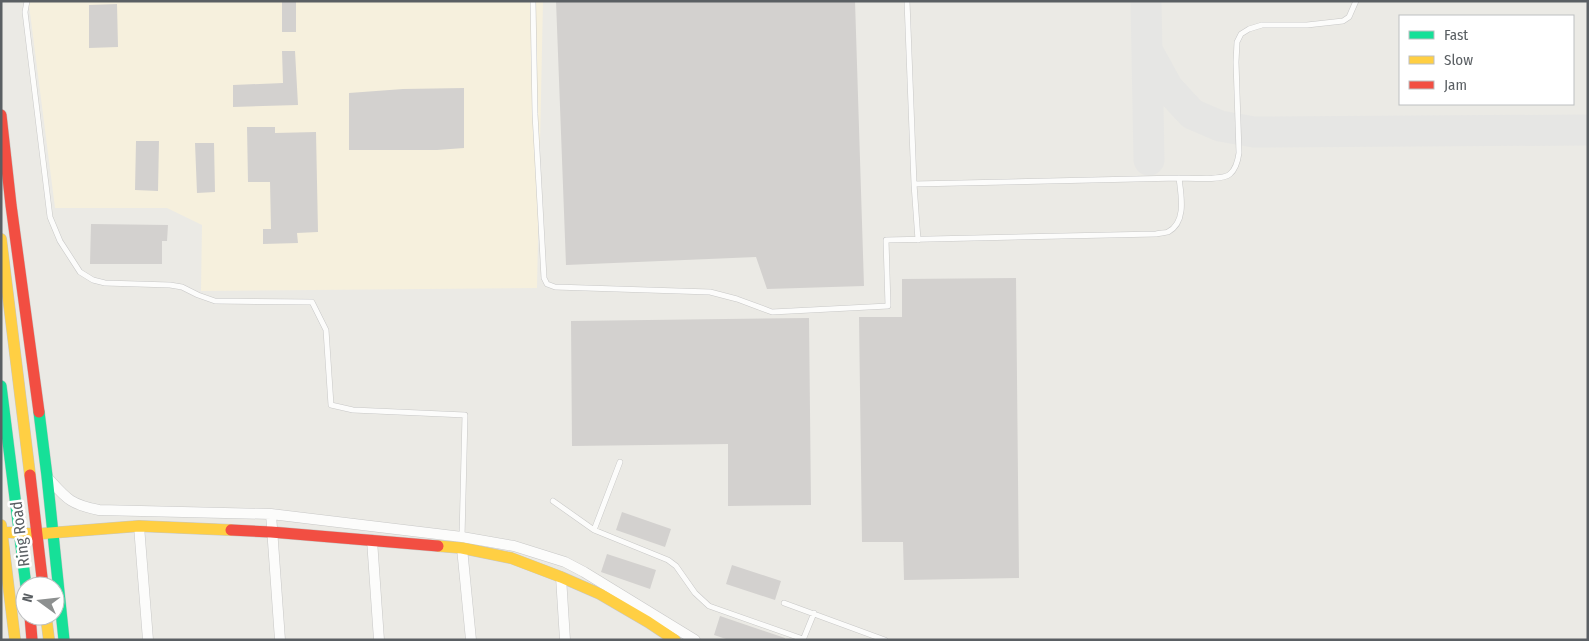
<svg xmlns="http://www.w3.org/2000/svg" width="1589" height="641" viewBox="0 0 1589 641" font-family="'Fira Sans Condensed',sans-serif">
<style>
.commercial{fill:#f6f0dd}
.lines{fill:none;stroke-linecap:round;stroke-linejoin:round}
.taxiway{stroke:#e6e6e4;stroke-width:31}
.building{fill:#d3d1cf}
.lane-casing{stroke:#c8c8c7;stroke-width:6}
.street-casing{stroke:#c8c8c7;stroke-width:11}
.fast-casing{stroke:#c6c7c5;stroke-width:12}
.slow-casing{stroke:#c6c7c5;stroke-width:12}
.jam-casing{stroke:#c6c7c5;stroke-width:12}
.lane{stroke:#fcfcfb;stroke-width:5}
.street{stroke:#fcfcfb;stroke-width:10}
.fast{stroke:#16e098;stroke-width:11}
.slow{stroke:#ffcf43;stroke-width:11}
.jam{stroke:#f24e42;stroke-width:11}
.labels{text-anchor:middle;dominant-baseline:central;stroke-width:5;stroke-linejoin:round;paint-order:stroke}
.street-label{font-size:16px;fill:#5a5f63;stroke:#fff}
</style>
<rect width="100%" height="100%" fill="#ebeae5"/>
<path class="commercial" d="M31 1H543L537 288 201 291 202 225 167 208H55L29 5Z"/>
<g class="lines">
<path class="taxiway" d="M1146 1 1149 160
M1147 50 1168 88 1192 114 1220 126 1254 132 1588 130"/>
</g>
<path class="building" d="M282 1H296V32H282Z
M556 1H855L864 286 767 289 756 257 566 265Z
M117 4 118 47 89 48V5Z
M282 51H295L298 105 233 107V85L283 83Z
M464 88V148L437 150H349V93L403 89Z
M247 127H275V133L316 132 318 232 297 233 298 243 263 244V229H271L270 182H248Z
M136 141H159L158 191 135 190Z
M195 143H214L215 192 197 193Z
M91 224 168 225 167 241H162V264H90Z
M1016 278 1019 578 904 580 903 542H862L859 317H902V279Z
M809 318 811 505 728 506V444L572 446 571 321Z
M622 512 671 529 665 547 616 530Z
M607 554 656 570 650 589 601 572Z
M732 565 781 581 775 600 726 584Z
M720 616 785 638V640H729L714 635Z"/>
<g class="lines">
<defs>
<path id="lane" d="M27 1 25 12 50 217 60 241 80 272 93 280 105 283 170 285 182 287 198 295 215 301 312 302 326 330 331 405 353 410 465 415 462 537
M533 1 535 114 544 278 547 284 555 287 710 292 737 299 772 312 888 306 886 240 1156 234C1160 233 1165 233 1168 232 1187 222 1181 195 1179 178 1190 178 1222 181 1230 174 1236 169 1238 160 1239 153L1236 62 1237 42 1241 34 1249 29 1262 25H1307L1343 21 1349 17 1356 1
M907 1 914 184 918 240
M914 184 1179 178
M553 501 594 530 668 560 676 566 695 593 709 606 803 639
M594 530 620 462
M784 603 885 640
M803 640 814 613"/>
<path id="street" d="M47 477C66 498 69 504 99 510L271 514 462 537 514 546 565 562 584 572 695 640
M271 514 280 640
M139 526 148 640
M372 540 379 640
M462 548 471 640
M561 577 565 640"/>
<path id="fast" d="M1 386 26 586
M39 412 47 476 64 640"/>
<path id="slow" d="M1 239 30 475
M1 525 15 640
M2 532 37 534 139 526 231 530
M438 546 462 548 511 558 561 577 600 594 648 622 675 640
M46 616 49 640"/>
<path id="jam" d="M1 115 11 205 39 412
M30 475 43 586
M231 530 271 532 438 546
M30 616 32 640"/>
</defs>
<use href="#lane" class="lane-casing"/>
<use href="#street" class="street-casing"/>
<use href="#fast" class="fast-casing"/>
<use href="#slow" class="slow-casing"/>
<use href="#jam" class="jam-casing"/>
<use href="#lane" class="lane"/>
<use href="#street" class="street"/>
<use href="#fast" class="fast"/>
<use href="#slow" class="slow"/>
<use href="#jam" class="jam"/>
</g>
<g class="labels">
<g class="street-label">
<text transform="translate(20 534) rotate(-97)">Ring Road</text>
</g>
</g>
<rect width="1589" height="641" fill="none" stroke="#5a5f63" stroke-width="5"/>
<rect x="1399" y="15" width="175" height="90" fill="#ffffff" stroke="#bdbfc1"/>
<rect x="1409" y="31" width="25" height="8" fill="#16e098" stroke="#bdbfc1"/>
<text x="1444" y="40" font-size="15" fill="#5a5f63">Fast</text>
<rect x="1409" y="56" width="25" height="8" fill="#ffcf43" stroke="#bdbfc1"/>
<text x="1444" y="65" font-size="15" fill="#5a5f63">Slow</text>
<rect x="1409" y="81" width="25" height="8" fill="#f24e42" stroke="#bdbfc1"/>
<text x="1444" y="90" font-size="15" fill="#5a5f63">Jam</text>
<g transform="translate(40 601) rotate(285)"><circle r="24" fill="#ffffff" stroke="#bdbfc1"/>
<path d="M0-4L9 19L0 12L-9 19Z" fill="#8d9090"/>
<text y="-8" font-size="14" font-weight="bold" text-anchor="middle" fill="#5a5f63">N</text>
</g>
</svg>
